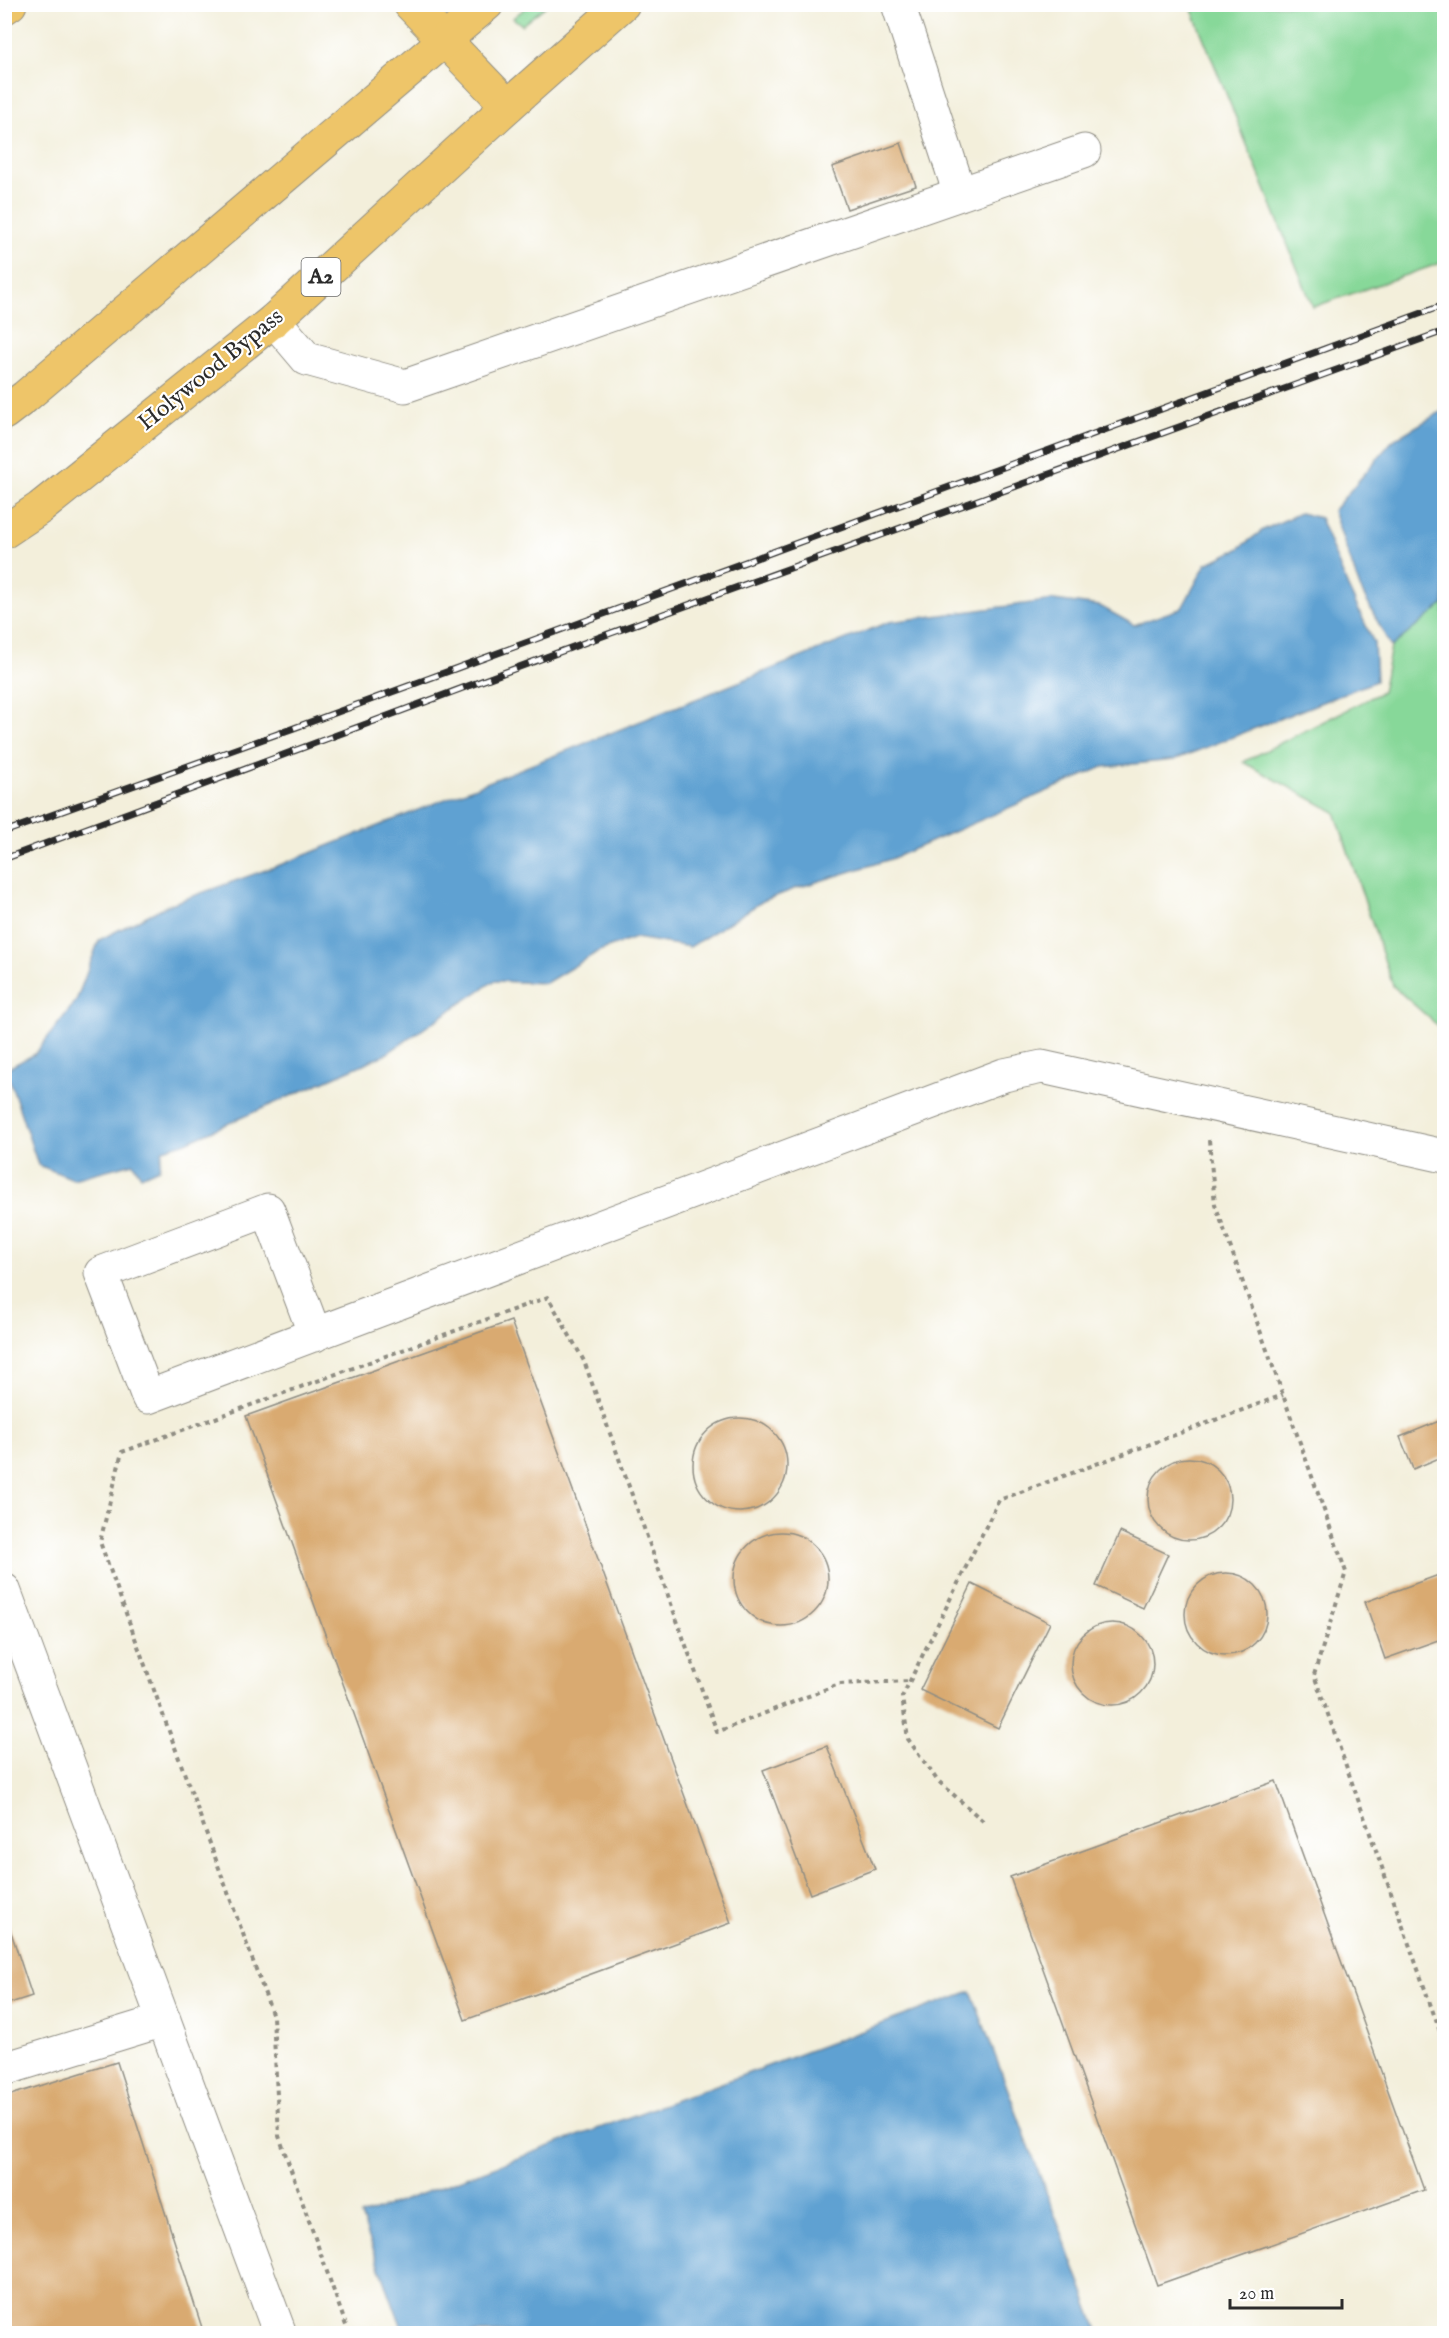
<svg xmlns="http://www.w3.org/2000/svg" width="1449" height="2338" viewBox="0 0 1449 2338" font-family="'IM FELL English',serif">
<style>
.green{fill:#87d899;stroke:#598262;stroke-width:1.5}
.water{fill:#5ea1d2;stroke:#44667e;stroke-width:1.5}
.building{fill:#d9aa71}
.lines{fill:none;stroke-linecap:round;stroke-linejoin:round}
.minor-casing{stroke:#8f8d83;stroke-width:35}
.major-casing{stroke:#8f8d83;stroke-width:35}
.highway-casing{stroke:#8f8d83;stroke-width:35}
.path{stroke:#8f8d83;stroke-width:4;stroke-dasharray:4.5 4.5;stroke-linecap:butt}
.minor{stroke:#fff;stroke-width:33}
.major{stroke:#eec569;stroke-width:33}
.highway{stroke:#eec569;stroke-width:33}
.rail-casing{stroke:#2b2b2b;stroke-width:7}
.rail{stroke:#fff;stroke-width:4.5;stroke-dasharray:14;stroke-linecap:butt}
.labels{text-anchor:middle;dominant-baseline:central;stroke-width:4.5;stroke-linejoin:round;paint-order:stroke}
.shield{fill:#fff;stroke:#6b6b6b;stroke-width:1.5}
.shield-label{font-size:22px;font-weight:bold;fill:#2b2b2b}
.street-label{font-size:24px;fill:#2b2b2b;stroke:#fff}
</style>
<rect width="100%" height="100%" fill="#fff"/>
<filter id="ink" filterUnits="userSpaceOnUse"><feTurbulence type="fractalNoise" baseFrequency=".0167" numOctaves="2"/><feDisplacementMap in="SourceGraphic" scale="12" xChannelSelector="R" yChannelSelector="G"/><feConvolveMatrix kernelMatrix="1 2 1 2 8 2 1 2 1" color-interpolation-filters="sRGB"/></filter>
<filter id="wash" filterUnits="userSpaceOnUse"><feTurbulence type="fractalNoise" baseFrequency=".008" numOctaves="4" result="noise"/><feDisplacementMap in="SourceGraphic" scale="24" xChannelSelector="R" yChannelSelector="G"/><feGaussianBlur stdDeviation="1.35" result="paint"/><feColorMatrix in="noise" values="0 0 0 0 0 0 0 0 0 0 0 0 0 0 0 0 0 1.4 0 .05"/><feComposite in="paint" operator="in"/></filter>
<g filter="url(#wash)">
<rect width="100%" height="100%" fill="#f3efdb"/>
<path class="green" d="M529 5H547L522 25 513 18Z
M1190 5H1444V262L1313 307Z
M1444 604V1031L1393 986 1335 812 1243 762 1382 692 1391 647Z"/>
<path class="water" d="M1444 410V604L1391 647 1360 588 1333 511 1393 440Z
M1300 513 1320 518 1348 587 1374 643 1376 681 1174 760 1103 767 891 859 797 888 763 901 690 947 635 938 599 951 546 983 494 981 386 1054 184 1143 163 1149 159 1168 141 1176 133 1163 73 1179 38 1165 6 1069 35 1054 76 1001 99 940 168 905 285 863 889 622 1054 600 1100 606 1134 625 1182 608 1206 564 1238 549 1263 530Z
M971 1991 1099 2333H404L361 2216Z"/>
<g id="blocks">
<path class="building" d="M901 143 916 186 847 209 832 167Z
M511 1321 731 1923 465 2020 246 1416Z
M693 1465a47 47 0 1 1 94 0a47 47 0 1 1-94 0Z
M1444 1419V1456L1413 1469 1400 1437Z
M1148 1499a41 41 0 1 1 82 0a41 41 0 1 1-82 0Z
M734 1579a47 47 0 1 1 94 0a47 47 0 1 1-94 0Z
M1120 1532 1168 1554 1143 1608 1096 1586Z
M1185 1614a41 41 0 1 1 82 0a41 41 0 1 1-82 0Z
M1444 1573V1638L1385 1659 1365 1602Z
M972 1584 1050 1623 998 1728 920 1690Z
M1071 1664a41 41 0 1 1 82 0a41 41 0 1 1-82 0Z
M827 1746 875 1869 810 1894 763 1770Z
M1276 1781 1424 2190 1157 2285 1010 1877Z
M4 1911 32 1996 4 2005Z
M117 2062 204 2334H4V2097Z"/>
</g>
</g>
<g filter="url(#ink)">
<use href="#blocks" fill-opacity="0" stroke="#8f8d83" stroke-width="1.5"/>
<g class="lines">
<defs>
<path id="minor" d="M898 4 960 194
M274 320 307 359 405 386 1084 151
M315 1335 268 1210 101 1273 148 1397 1004 1075 1042 1067 1444 1156
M4 1590 280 2334
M4 2069 164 2020"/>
<path id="major" d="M410 4 508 106
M4 8 10 4"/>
<path id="highway" d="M4 413 25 397 487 4
M4 532 40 508 274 320 508 106 623 4"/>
</defs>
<use href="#minor" class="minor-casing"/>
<use href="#major" class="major-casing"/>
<use href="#highway" class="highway-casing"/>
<path class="path" d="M1209 1140 1215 1204 1346 1572 1314 1675 1444 2043
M983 1821 937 1780 908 1739 902 1697 999 1500 1283 1395
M349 2334 279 2136 273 2016 100 1542 122 1452 548 1297 584 1361 717 1732 839 1684 910 1681"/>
<use href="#minor" class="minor"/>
<use href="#major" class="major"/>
<use href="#highway" class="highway"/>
<defs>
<path id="rail" d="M4 832 294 728 1444 305
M4 859 589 641 1444 331"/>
</defs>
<use href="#rail" class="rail-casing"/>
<use href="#rail" class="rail"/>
</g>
</g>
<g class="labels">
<rect class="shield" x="301.5" y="258" width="39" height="38" rx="4.5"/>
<g class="shield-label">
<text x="321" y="277">A2</text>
</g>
<g class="street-label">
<text transform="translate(211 370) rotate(-39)">Holywood Bypass</text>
</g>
</g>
<rect width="1449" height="2338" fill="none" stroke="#fff" stroke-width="24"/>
<path d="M1230 2299v9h112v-9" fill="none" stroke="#2b2b2b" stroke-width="3"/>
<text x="1239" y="2299" font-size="18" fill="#2b2b2b" stroke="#ffffff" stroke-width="4.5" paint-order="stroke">20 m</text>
</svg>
